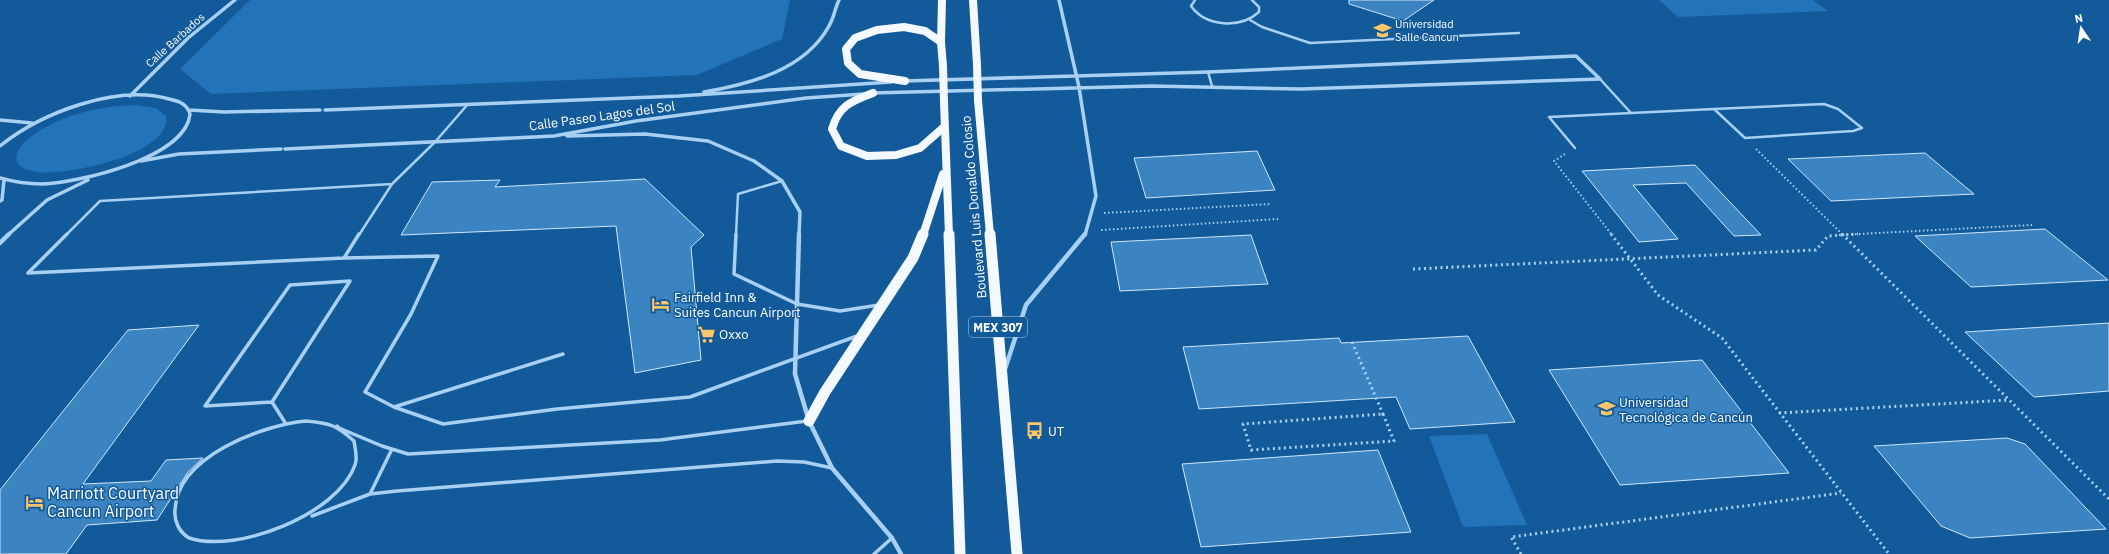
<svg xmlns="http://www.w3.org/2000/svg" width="2109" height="554" viewBox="0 0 2109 554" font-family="'IBM Plex Sans',sans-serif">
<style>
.green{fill:#2273b7}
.building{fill:#3c83c1;stroke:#cfe8fd}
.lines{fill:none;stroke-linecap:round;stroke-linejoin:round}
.path-far1{stroke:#a7d0f3;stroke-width:2;stroke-dasharray:1.5 2.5;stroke-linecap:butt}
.path{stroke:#a7d0f3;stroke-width:3;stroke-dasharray:2 3.5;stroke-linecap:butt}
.lane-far1{stroke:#a7d0f3;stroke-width:2.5}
.lane{stroke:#a7d0f3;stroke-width:3.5}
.street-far1{stroke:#a7d0f3;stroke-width:3.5}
.street{stroke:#a7d0f3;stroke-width:4.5}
.primary-far1{stroke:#f3f9ff;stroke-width:8}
.primary{stroke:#f3f9ff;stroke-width:11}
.primary-bridge{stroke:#f3f9ff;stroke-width:8}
.labels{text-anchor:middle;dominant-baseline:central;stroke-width:3;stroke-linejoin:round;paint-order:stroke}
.far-poi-label{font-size:11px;fill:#fff;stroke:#135a9a;text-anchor:start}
.far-street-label{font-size:11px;fill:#fff;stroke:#135a9a}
.shield{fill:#135a9a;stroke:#b8cee1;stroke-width:1}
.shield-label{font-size:12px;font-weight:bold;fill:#fff}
.street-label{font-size:13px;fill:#fff;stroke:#135a9a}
.poi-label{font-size:13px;fill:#fff;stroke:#135a9a;text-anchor:start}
.near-poi-label{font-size:16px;fill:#fff;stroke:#135a9a;text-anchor:start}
</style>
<rect width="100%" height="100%" fill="#135a9a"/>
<path class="green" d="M250 0H790L782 39 697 75 211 94 180 69Z
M1659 0H1813L1828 11 1678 17Z
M135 105 156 108 166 116C172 155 65 176 37 172 4 167 16 146 36 133 65 114 100 106 135 105Z
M1487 434 1527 525 1463 527 1429 436Z"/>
<path class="building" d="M1349 0H1434L1403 21 1349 4Z
M1257 151 1275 190 1146 198 1134 158Z
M1925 153 1974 194 1831 201 1788 159Z
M1695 165 1761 235 1734 236 1686 183 1633 185 1678 239 1639 242 1582 171Z
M645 179 704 235 691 247 701 360 635 373 616 226 401 235 432 182 500 180 495 187Z
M2045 229 2108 280 1971 287 1915 236Z
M1251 235 1268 284 1120 291 1111 242Z
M2109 323V391L2034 397 1965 332Z
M199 325 83 484 151 481 166 460 203 458 188 472 157 520 87 525 66 554H0V490L128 330Z
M1468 336 1515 422 1410 429 1396 397 1199 409 1183 347 1339 338 1341 343Z
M1702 360 1789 473 1620 485 1549 370Z
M2007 438 2025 444 2106 529 1970 538 1941 526 1874 446Z
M1378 450 1411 532 1201 547 1182 464Z"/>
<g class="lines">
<path class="path-far1" d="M1756 149 1843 235
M1565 154 1554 161 1612 235
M1104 213 1271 204
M1101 230 1278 219
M1839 235 2032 225"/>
<path class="path" d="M1611 234 1658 295 1722 338 1889 554
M1842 234 2109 499
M1413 269 1816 250 1828 236 1858 234
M1352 342 1383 414
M1779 413 2009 400
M1383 414 1394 441 1251 450 1243 424Z
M1521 554 1511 537 1841 493"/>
<path class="lane-far1" d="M1195 0 1191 6C1206 27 1240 29 1259 12V7L1252 0
M1250 20 1262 27 1310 43 1519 33
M1208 72 1212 86
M1600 79 1631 113
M1824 104 1838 109 1862 128 1853 131 1745 138 1714 109Z
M1549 117 1714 109
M1549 117 1575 148
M66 235 100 201 392 184
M359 235 392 184 435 142 468 104
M736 235 738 194 782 181"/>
<path class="lane" d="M67 234 28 273 344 258
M359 234 344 258 438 256 411 314 365 392 394 407 443 424 557 409 690 397 857 336
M736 234 734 274 797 304 840 311 879 305
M350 281 272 402 205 406 290 285Z
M272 402 286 424
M394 407 563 354
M306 421C330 423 336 425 354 441 355 448 358 458 355 465 338 514 237 554 189 538 179 532 174 521 175 510 177 456 263 425 306 421Z
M337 426 339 428
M339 428 382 446 408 454 660 440 807 421
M370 494 391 451
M312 516 370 494 397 491 777 461 804 462 832 468
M874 554 892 538"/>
<path class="street-far1" d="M1059 0 1079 87 1096 196 1085 235
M904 81 1208 72 1576 56 1600 79
M704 92C750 84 805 70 829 26 834 18 835 8 839 0
M872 93 1152 86 1301 89 1600 79
M130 96 188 38 235 0
M189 110 224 112 320 110
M325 110 679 96 891 82
M0 120 32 123
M567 136 645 134 708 141 754 161 782 181 800 212 799 235
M0 146C41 113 116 84 169 99 179 101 187 104 190 114 186 158 78 183 42 184 27 184 14 182 0 178
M285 149 554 136 636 121 806 98 864 94
M141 161 179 154 281 149
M0 201 2 200 4 180
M8 235 47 200 88 180"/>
<path class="street" d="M799 234 795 374 809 421 832 468 892 538 901 554
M0 243 9 234
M1005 369 1026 305 1085 234"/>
<path class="primary-far1" d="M942 0 941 42 943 66
M973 0 977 65
M905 81 860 74 848 63 846 49 855 38 877 30 904 27 925 31 941 42
M873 93C852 101 839 105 832 129L841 146 867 156 896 155 920 148 944 127
M978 100 990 235
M944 102 949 235
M923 235 943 174"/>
<path class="primary" d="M949 234 960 554
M990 234 1017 554
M809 421 825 392 913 258 923 234"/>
<path class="primary-bridge" d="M977 65 978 100
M943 66 944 102"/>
</g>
<defs>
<symbol id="university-bare" viewBox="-9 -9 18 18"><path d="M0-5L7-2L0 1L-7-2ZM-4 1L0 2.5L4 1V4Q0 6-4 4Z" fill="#ffc769" stroke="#135a9a" stroke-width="2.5" paint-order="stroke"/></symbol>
<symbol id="hotel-bare" viewBox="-9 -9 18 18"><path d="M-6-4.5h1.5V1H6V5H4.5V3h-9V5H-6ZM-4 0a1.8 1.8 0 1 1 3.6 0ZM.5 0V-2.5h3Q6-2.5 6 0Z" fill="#ffc769" stroke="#135a9a" stroke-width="2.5" paint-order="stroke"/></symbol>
<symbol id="supermarket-bare" viewBox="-9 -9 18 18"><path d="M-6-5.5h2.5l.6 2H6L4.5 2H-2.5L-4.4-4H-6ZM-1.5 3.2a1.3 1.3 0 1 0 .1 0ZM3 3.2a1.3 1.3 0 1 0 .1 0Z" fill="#ffc769" stroke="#135a9a" stroke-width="2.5" paint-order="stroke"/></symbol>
<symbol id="bus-bare" viewBox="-9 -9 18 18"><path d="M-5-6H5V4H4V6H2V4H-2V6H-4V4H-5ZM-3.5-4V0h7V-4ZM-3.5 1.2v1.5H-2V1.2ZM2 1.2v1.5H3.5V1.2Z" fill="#ffc769" stroke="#135a9a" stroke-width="2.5" paint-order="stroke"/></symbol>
</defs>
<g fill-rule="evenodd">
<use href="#university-bare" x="1370" y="18" width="25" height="25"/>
<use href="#hotel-bare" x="648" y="292" width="25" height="25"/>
<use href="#supermarket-bare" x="694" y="322" width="25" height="25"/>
<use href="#university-bare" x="1594" y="396" width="25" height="25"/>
<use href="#bus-bare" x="1022" y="418" width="25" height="25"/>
<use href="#hotel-bare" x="22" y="490" width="25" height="25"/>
</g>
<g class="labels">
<g class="far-poi-label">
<text x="1395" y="24">Universidad<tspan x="1395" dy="13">Salle Cancun</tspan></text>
</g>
<g class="far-street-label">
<text transform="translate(175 40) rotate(-42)">Calle Barbados</text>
</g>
<rect class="shield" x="969" y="317" width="58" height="20" rx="3"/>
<g class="shield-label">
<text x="998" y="327">MEX 307</text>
</g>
<g class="street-label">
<text transform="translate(602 116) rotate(-8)">Calle Paseo Lagos del Sol</text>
<text transform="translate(974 207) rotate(-95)">Boulevard Luis Donaldo Colosio</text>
</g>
<g class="poi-label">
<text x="674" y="297">Fairfield Inn &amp;<tspan x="674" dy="15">Suites Cancun Airport</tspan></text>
<text x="719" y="334">Oxxo</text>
<text x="1619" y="402">Universidad<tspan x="1619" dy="15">Tecnológica de Cancún</tspan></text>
<text x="1048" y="431">UT</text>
</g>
<g class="near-poi-label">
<text x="47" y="493">Marriott Courtyard<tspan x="47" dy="18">Cancun Airport</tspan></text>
</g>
</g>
<g transform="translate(2081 28) rotate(347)" stroke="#135a9a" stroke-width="3" paint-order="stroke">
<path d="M0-3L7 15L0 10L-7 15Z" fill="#ffffff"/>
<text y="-6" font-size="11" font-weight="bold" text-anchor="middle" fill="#ffffff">N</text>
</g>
</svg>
